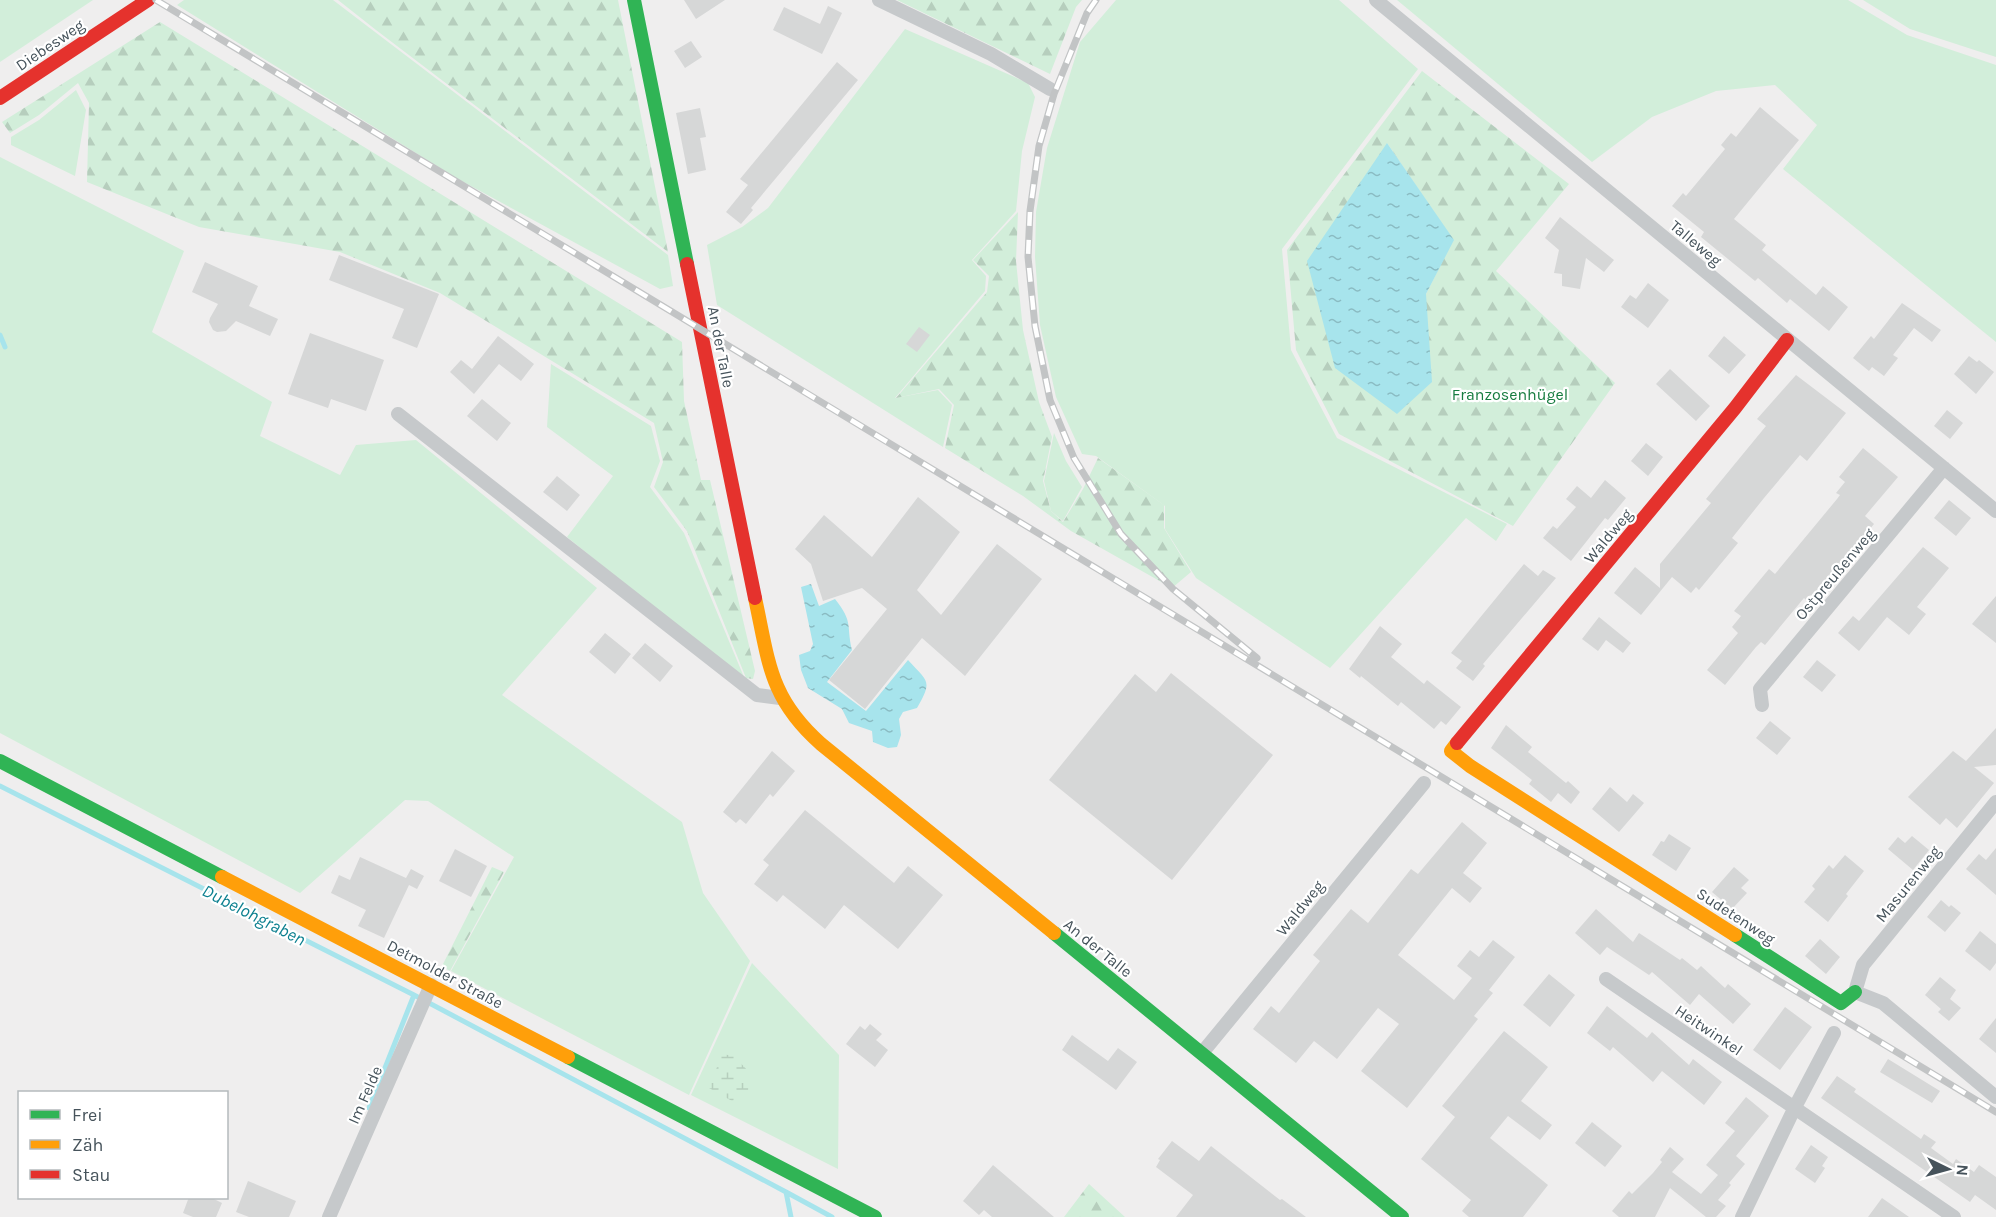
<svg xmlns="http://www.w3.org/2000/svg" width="1996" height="1217" viewBox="0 0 1996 1217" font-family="Karla,sans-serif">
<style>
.grass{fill:#d2eeda}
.forest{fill:url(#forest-firs);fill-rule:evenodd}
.wetland{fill:url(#wetland-marsh)}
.water{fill:url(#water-ripples)}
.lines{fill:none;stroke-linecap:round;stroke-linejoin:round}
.stream{stroke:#a7e4ec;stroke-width:5}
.building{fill:#d6d7d7}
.street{stroke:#c6c9cb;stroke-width:14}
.fast{stroke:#30b455;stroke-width:14}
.slow{stroke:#ff9f0a;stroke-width:14}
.jam{stroke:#e5322d;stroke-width:14}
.rail-casing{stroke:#c2c4c5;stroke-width:7}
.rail{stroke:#fff;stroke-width:4.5;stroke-dasharray:14;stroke-linecap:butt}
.labels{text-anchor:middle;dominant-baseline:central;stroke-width:4.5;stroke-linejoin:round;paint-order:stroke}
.street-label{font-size:16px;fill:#46535b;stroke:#fff}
.park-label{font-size:16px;fill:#177c40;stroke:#fff}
.water-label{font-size:18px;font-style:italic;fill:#0d8090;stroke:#fff}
</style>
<defs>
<pattern id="forest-firs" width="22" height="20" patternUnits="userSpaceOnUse" patternTransform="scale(1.5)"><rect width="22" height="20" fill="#d2eeda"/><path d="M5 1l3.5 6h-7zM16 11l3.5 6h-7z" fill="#b6cebd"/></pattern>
<pattern id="wetland-marsh" width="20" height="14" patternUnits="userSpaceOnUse" patternTransform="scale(1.5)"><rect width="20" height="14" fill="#d2eeda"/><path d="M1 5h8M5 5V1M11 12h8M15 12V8" fill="none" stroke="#b6cebd"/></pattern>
<pattern id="water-ripples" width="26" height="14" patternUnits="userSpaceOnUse" patternTransform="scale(1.5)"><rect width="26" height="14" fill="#a7e4ec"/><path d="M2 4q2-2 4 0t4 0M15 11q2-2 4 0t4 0" fill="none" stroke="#8abbc2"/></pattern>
</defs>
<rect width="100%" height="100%" fill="#efeeee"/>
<path class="grass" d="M0 0H93L0 62Z
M184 0H333L668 255 673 286 660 289 458 179 177 5Z
M1116 0H1339L1418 69 1282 249 1291 350 1337 438 1507 524 1496 541 1466 518 1330 668 1196 578 1165 529V506L1096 456 1082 454 1056 397 1040 325 1035 257 1036 212 1047 148 1080 42Z
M1397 0H1848L1907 35 1996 65V342L1783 169 1817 125 1775 85 1716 91 1652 117 1592 162Z
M1863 0H1996V57L1910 29Z
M905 29 1028 83 1035 97 1022 151 1016 211 972 260 986 276 985 291 895 398 938 390 952 405 943 447 717 305 707 245 742 227 768 208Z
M76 90 86 110 75 176 11 145V137L39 120Z
M0 157 184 251 152 332 272 402 260 436 340 475 356 445 416 440 597 588 502 695 682 822 703 893 750 961 689 1095 451 971 514 857 428 801 405 800 300 893 0 733Z
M551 364 651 426 660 461 650 487 684 533 746 682 567 537 613 476 547 427Z
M1054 433 1066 461 1082 487 1063 521 1051 511 1044 481Z
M752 963 839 1055 838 1169 691 1095Z"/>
<path class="forest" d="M338 0H618L668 252 376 30Z
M897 0H1082L1076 7 1050 74Z
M160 22 682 342 684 401 701 480H710L755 671 753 679 746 678 687 531 654 487 663 462 654 423 440 293 340 252 199 227 87 182 89 103 78 83 39 115 10 133 2 122Z
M1422 71 1569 184 1496 271 1615 383 1513 526 1339 434 1296 350 1287 250ZM1387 143 1453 240 1426 294Z
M1018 212 1016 261 1023 330 1039 402 1052 437 1043 481 1051 511 1063 522 1083 489 1098 458 1164 505V528L1191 572 1172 588 1071 531 1023 496 945 448 954 405 939 389 896 398 987 292 989 276 973 260Z
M492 867 504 872 450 971 442 966Z
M1089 1184 1125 1217H1064Z"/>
<path class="wetland" d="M722 1054 734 1056 749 1072 748 1095 732 1101 709 1088Z"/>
<path class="water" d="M1387 143 1454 240 1426 294 1432 382 1397 414 1335 368 1307 261Z
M811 584 819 606 835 599C854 623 846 625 852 650L827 682 866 711 908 660C928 682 933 680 917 708L903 712 899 719 901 735 897 747 888 748 873 742 872 731 849 723 842 709 808 688 801 670 799 655 810 651 813 644 801 587Z"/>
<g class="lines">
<path class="stream" d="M0 335 5 347
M0 786 414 995 786 1192 791 1217
M369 1108 414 995
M786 1192 832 1217"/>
</g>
<path class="building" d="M684 0H725L696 19Z
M828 6 842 13 822 54 773 30 784 7 820 24Z
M691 41 702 57 685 68 674 51Z
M837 62 858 80 751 208 753 210 741 224 726 212 748 185 740 179Z
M1760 107 1799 140 1734 219 1766 245 1762 250 1816 295 1823 286 1848 307 1829 331 1790 299 1787 303 1758 278 1755 281 1701 237 1704 232 1672 206 1683 193 1686 196 1725 149 1721 145 1731 133 1736 137Z
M700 108 706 137 700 138 706 170 688 174 676 113Z
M1560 217 1614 260 1604 272 1586 258 1580 289 1562 286V274L1554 273 1559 250 1545 238Z
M339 255 439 294 417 348 392 338 404 309 329 280Z
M205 262 258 286 249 306 278 319 270 336 236 321 226 331 217 332 213 330 209 322 210 318 218 304 192 292Z
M1648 283 1669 300 1648 328 1621 307 1630 295 1636 299Z
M1902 303 1941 330 1932 342 1914 328 1893 355 1898 358 1884 376 1872 367 1869 371 1853 358 1871 336 1874 339Z
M919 327 930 335 917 352 906 344Z
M310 333 384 360 366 411 331 399 328 408 288 394Z
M498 336 534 364 521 381 499 364 474 394 450 372 461 360 472 369Z
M1724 336 1746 355 1729 374 1708 356Z
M1969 356 1977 362 1979 360 1994 372 1976 394 1954 374Z
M1670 369 1710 406 1696 421 1656 384Z
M1796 375 1846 413 1807 461 1800 455 1764 498 1732 538 1738 543 1699 590 1696 587 1691 593 1672 577 1641 615 1614 593 1635 567 1660 588V564L1711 503 1706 499 1766 426 1757 419Z
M482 399 511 423 497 441 467 416Z
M1947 410 1963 423 1950 439 1934 426Z
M1646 443 1663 457 1648 476 1631 461Z
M1863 448 1898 477 1865 516 1874 524 1814 597 1810 595 1806 600 1804 598 1765 645 1761 642 1756 647 1725 685 1707 670 1738 633 1732 627 1741 616 1734 611 1769 569 1775 574 1837 499 1840 495 1836 493 1845 482 1839 477Z
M557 476 580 495 567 511 543 492Z
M1605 480 1626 498 1608 520 1605 518 1571 561 1543 538 1553 526 1557 529 1576 507 1566 499 1577 486 1591 498Z
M918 497 960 532 917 590 941 615 997 544 1042 579 965 676 922 638 865 709 829 680 887 609 862 588 823 601 811 564 795 549 824 515 872 557Z
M1949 500 1971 518 1956 536 1934 518Z
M1923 547 1949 568 1917 607 1926 614 1909 635 1887 617 1859 651 1838 633 1853 616 1859 621Z
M1524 564 1538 576 1543 570 1556 578 1483 664 1485 666 1473 681 1456 668 1462 661 1451 653Z
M1996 596V643L1972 624Z
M1599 617 1631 643 1623 653 1606 640 1598 651 1582 639Z
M1380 626 1402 644 1391 657 1424 684 1427 680 1461 707 1446 725 1441 721 1434 729 1401 702 1398 706 1361 676 1360 678 1349 669Z
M605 633 631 654 615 674 589 652Z
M645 643 673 666 660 682 632 658Z
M1817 660 1836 675 1822 692 1803 677Z
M1171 673 1273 755 1172 880 1049 780 1135 674 1156 692Z
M1770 721 1791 738 1777 755 1756 738Z
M1506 725 1532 747 1528 752 1566 783 1568 781 1580 792 1571 804 1558 793 1551 802 1529 784 1532 780 1491 748Z
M1996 728V765L1974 767 1994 783 1957 828 1946 818 1940 825 1908 797 1953 751 1966 761Z
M772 751 795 771 773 797 770 794 746 824 740 819 736 823 723 812Z
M1610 787 1627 802 1633 794 1644 803 1619 832 1592 809Z
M805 810 894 883 908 866 943 895 898 949 844 905 825 929 783 895 777 902 754 884 769 865 763 860Z
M1462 822 1487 843 1463 873 1482 888 1470 903 1452 888 1398 955 1454 1000 1472 978 1457 966 1470 950 1479 957 1493 940 1515 957 1489 990 1493 993 1474 1016 1478 1019 1407 1108 1361 1071 1399 1024 1378 1008 1337 1059 1314 1041 1296 1063 1253 1029 1271 1006 1279 1013 1320 961 1313 955 1351 909 1368 923 1411 869 1418 874Z
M1669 834 1691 848 1676 871 1652 855 1661 841 1664 842Z
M1912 836 1929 850 1913 870 1888 849 1898 837 1905 843Z
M1996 848V895L1966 869 1979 854 1986 860Z
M455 849 487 866 471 897 439 881Z
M1845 855 1864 871 1846 894 1848 896 1828 922 1804 902 1815 889 1812 886 1829 865 1833 869Z
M360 857 406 878 411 869 424 876 417 889 409 885 384 938 358 926 366 910 331 893 339 875 350 880Z
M1734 867 1749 880 1741 888 1747 893 1732 909 1712 892Z
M1941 900 1949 907 1951 905 1961 913 1945 932 1927 917Z
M1596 909 1633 942 1639 933 1680 960 1682 958 1697 970 1701 966 1725 988 1728 984 1751 1004 1733 1024 1699 994 1690 1005 1652 972 1649 975 1607 947 1600 955 1575 933Z
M1980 931 1996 944V963L1990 971 1965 951Z
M1820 939 1840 957 1826 974 1805 956Z
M1549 974 1575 995 1550 1027 1523 1005Z
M1940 977 1956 990 1950 999 1961 1008 1949 1021 1938 1012 1941 1009 1925 995Z
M1607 1006 1647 1038 1652 1032 1689 1065 1693 1059 1722 1082 1704 1105 1662 1071 1653 1082 1613 1047 1610 1051 1587 1033Z
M1785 1007 1812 1027 1780 1070 1753 1050Z
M1996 1018V1053L1979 1039Z
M870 1024 882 1034 876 1040 888 1050 875 1067 846 1044 860 1026 865 1030Z
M1504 1031 1548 1067 1521 1101 1552 1125 1540 1140 1508 1116 1490 1138 1548 1185 1523 1217H1469L1462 1211 1471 1200 1421 1159 1455 1117 1442 1106Z
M1072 1035 1108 1061 1118 1048 1137 1062 1116 1090 1062 1050Z
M1888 1059 1940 1091 1932 1103 1880 1072Z
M1837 1076 1856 1089 1854 1092 1921 1139 1924 1134 1936 1142 1931 1148 1953 1164 1956 1159 1974 1172 1979 1165 1996 1177V1210L1975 1195 1970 1202 1821 1098Z
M1746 1097 1769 1116 1736 1156 1745 1164 1729 1183 1731 1185 1718 1200 1726 1206 1716 1217H1706L1670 1188 1655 1217H1619L1612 1211 1629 1191 1632 1194 1653 1173 1662 1162 1660 1160 1670 1147 1684 1159 1672 1172 1701 1194 1718 1175 1706 1165 1735 1131 1725 1123Z
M1592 1122 1622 1146 1605 1167 1575 1143Z
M1172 1141 1199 1161 1211 1146 1280 1200 1282 1199 1306 1217H1176L1193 1195 1156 1167 1160 1160 1158 1159Z
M1811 1145 1828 1157 1822 1166 1825 1168 1815 1183 1795 1169Z
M993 1165 1054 1217H992L984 1210 979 1215 963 1201Z
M248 1181 296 1201 289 1217H249L236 1212Z
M189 1197H210L222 1203 216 1217H193L183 1213Z
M1882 1198 1909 1217H1868Z"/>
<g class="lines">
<path class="street" d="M879 0 991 54 1050 89
M1376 0 1996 511
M398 414 757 695 780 698
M1762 705 1760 689 1944 468
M1996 802 1863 965 1855 992 1883 1003 1996 1097
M1606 979 1954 1217
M1202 1053 1424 783
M329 1217 431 985
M1742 1217 1795 1107 1834 1033"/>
<path class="fast" d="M634 0 687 264
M0 761 222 877
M1054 933 1402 1217
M1735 935 1841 1003 1855 992
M568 1057 875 1217"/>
<path class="slow" d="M755 598C769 662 769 698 821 744L1054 933
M1457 743 1451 751 1470 766 1735 935
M222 877 568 1057"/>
<path class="jam" d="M0 98 148 0
M687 264 755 598
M1457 743 1735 408 1787 340"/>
<defs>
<path id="rail" d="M156 0 1996 1112
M1096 0 1087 13 1054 94 1039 146 1030 211 1028 257 1035 326 1050 400 1074 458 1121 534 1173 589 1257 658"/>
</defs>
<use href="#rail" class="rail-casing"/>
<use href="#rail" class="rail"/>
</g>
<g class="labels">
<g class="street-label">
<text transform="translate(50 45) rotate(-34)">Diebesweg</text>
<text transform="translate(1696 243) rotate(40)">Talleweg</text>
<text transform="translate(721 347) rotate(79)">An der Talle</text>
<text transform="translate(1608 536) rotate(-50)">Waldweg</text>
<text transform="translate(1835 574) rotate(-50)">Ostpreußenweg</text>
<text transform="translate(1908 884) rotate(-51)">Masurenweg</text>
<text transform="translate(1300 908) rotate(-51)">Waldweg</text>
<text transform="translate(1736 916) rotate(33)">Sudetenweg</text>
<text transform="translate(1098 948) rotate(39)">An der Talle</text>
<text transform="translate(445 974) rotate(28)">Detmolder Straße</text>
<text transform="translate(1709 1030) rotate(34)">Heitwinkel</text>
<text transform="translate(365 1095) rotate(-66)">Im Felde</text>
</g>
<g class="park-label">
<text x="1510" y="394">Franzosenhügel</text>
</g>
<g class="water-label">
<text transform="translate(254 915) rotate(27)">Dubelohgraben</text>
</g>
</g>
<rect x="18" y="1091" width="210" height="108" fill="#ffffff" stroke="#b5babd" stroke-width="1.5"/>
<rect x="30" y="1110" width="30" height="9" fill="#30b455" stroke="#b5babd" stroke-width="1.5"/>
<text x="72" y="1121" font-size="18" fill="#46535b">Frei</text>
<rect x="30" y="1140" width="30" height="9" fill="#ff9f0a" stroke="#b5babd" stroke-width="1.5"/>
<text x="72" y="1151" font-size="18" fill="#46535b">Zäh</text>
<rect x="30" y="1170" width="30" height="9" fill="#e5322d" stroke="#b5babd" stroke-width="1.5"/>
<text x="72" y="1181" font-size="18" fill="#46535b">Stau</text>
<g transform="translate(1948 1169) rotate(95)" stroke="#ffffff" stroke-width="4.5" paint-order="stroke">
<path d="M0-4.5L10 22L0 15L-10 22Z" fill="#46535b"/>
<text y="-9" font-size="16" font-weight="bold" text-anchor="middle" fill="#46535b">N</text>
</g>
</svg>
